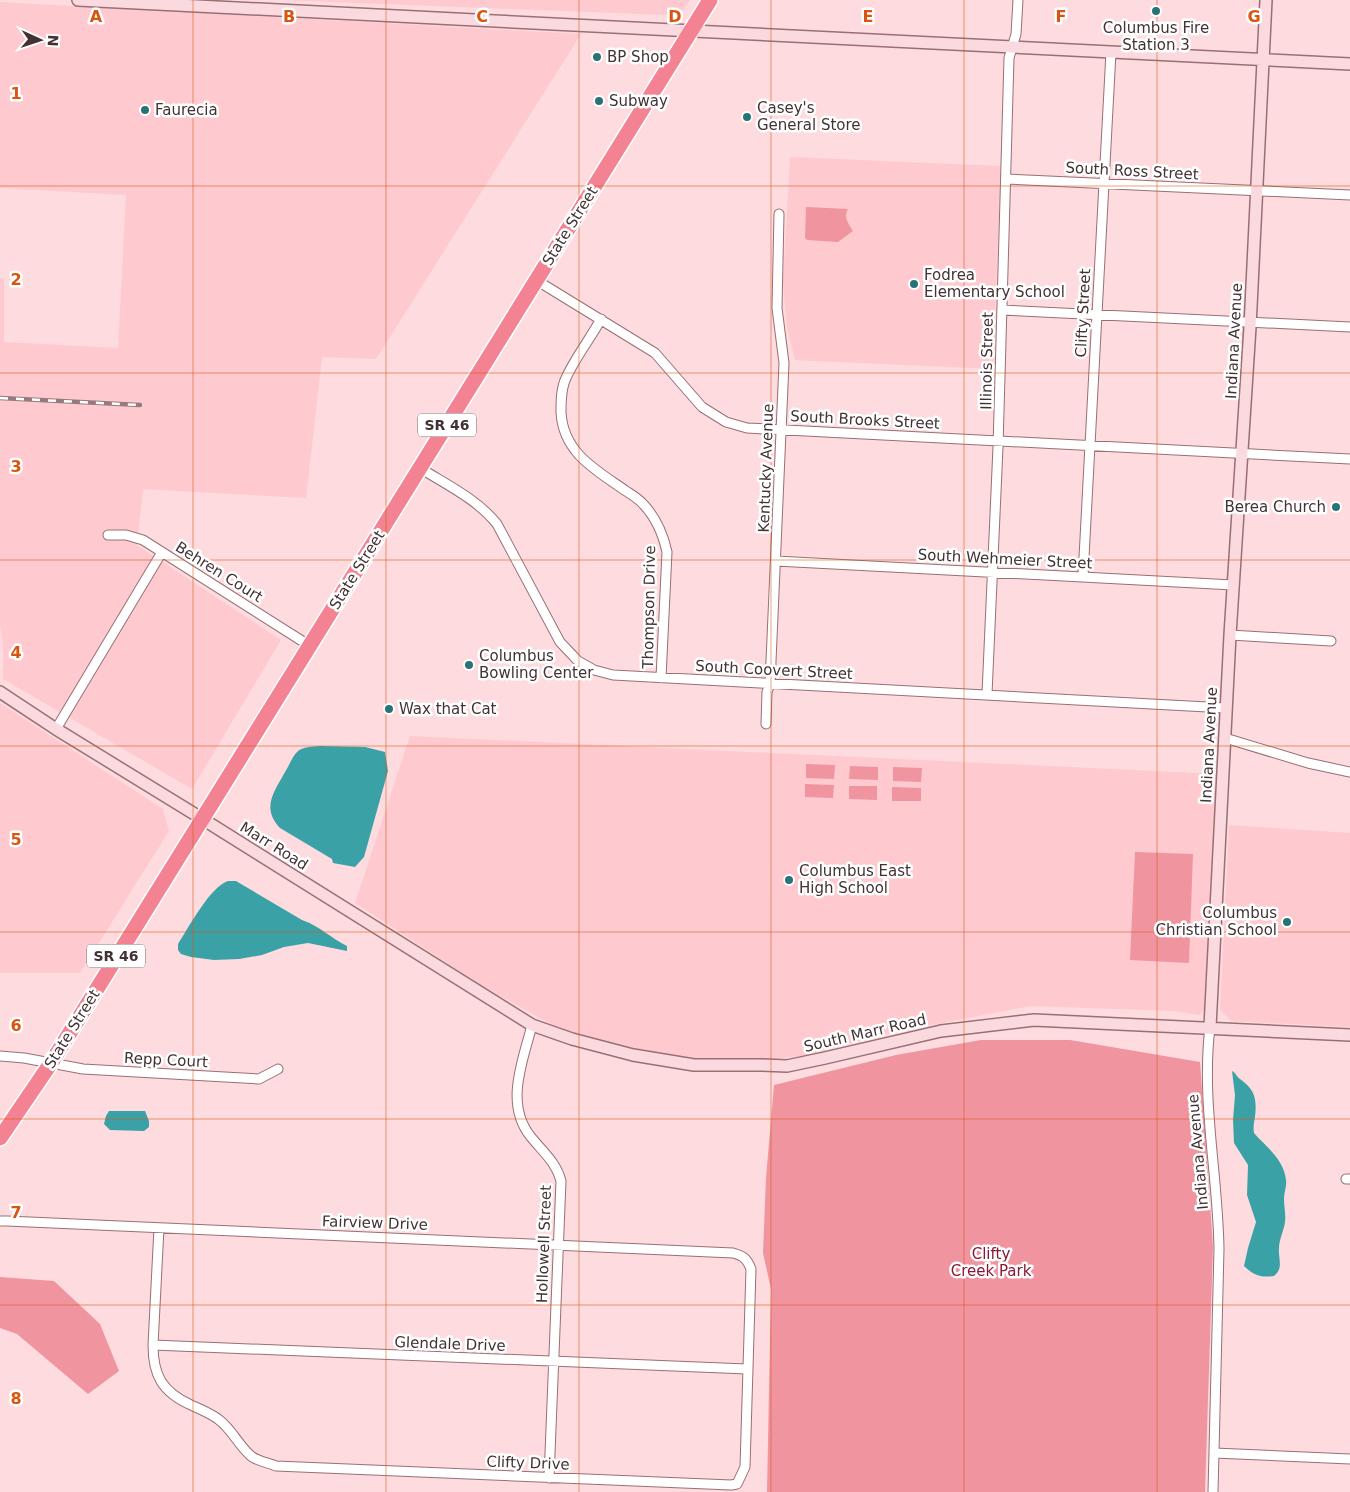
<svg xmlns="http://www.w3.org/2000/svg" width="1350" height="1492" viewBox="0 0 1350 1492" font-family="'DejaVu Sans',sans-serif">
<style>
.built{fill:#fecacf}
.green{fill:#f094a0}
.water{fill:#3aa2a7}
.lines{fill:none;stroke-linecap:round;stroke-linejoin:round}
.street-casing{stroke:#977074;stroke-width:11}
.secondary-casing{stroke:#977074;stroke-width:14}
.highway-casing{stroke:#fff;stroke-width:18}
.street{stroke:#fff;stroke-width:9}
.secondary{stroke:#fbdadf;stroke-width:11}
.highway{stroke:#f38393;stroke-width:15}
.rail-casing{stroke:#947b7e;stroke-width:4.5}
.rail{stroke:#fff;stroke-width:2.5;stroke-dasharray:8;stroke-linecap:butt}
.grid{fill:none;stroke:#d85510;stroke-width:1;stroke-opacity:0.55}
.poi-dot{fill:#287376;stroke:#fff;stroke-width:2}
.labels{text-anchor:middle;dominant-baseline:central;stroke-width:5;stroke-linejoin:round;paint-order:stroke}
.shield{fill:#fff;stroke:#7b7071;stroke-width:1}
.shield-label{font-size:14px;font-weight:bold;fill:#433234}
.poi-label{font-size:15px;fill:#433234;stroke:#fff;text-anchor:start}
.street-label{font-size:15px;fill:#433234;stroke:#fff}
.park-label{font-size:15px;fill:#881735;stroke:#fff}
.grid-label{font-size:16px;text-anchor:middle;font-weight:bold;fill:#d85510;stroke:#fff;stroke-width:5;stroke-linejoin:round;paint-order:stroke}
</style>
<rect width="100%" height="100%" fill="#fedbde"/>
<path class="built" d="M282 0H690L683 10 666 15Z
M0 2 581 34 376 359 322 357 306 498 143 489 137 545 281 640 192 789 3 679V644L0 626V278L4 279V342L118 348 126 195 0 188Z
M790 157 1001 166 993 369 795 360 787 327 783 284Z
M0 703 163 809 169 831 80 973H0Z
M410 736 1218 774 1206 1008 1199 1015 1175 1011 1031 1006 884 1034 809 1055 766 1060H706L631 1049 558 1028 484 987 355 903Z
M1229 825 1350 833V1027L1231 1021 1220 1010Z"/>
<path class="green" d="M806 207 848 209C843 218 849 224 853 231L838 242 807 240 805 238Z
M806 764 835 765 834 779 806 778Z
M850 766 878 767V780L849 779Z
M893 767 922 768 921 782 893 781Z
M805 784 834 785 833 798 805 797Z
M849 786H877V800L849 799Z
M892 787 921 788V801H892Z
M1135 852 1193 854 1189 963 1130 960Z
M981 1040H1070L1200 1062 1213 1247 1205 1492H767L771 1289 763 1253 766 1178 774 1085 896 1055Z
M0 1277 54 1281 100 1324 119 1371 88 1394 17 1334 0 1328Z"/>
<path class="water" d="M320 746 365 747 385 752 388 771 364 857 355 867 333 863 332 859 280 828C261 808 274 792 285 772 289 766 292 757 297 752 303 746 312 747 320 746Z
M228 881H236L302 920C322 927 330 938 347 946V951L308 943 284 947 262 955 239 959 214 960 191 957 181 954 178 950V944C189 927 210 887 228 881Z
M1232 1071C1236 1073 1236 1076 1240 1079 1255 1090 1257 1098 1255 1117 1254 1123 1253 1127 1254 1133 1266 1147 1284 1159 1286 1180 1287 1186 1284 1192 1284 1199 1284 1207 1286 1214 1285 1222 1284 1230 1279 1240 1279 1248 1278 1259 1284 1268 1274 1276 1261 1278 1253 1275 1244 1266L1248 1248 1256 1222 1247 1195 1248 1165 1234 1143 1233 1120 1235 1095Z
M109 1111H145L149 1121V1127L144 1131 110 1130 104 1124 106 1116Z"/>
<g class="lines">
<defs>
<path id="street" d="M1006 179 1350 195
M536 280 655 353 702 407 726 422 747 428 1350 459
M1002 310 1350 327
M601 319C590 339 575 358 566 378 561 388 561 401 561 412 563 453 596 470 626 491 632 495 639 499 644 505 657 519 663 534 667 552L661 678
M420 468C447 485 477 499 497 524L560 642 578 661 594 670 613 675 1226 708
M108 535H126L143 540 310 646
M776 561 1233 585
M1083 576 1111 52
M1230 635 1331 641
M987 694 998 447 1009 58 1016 34 1018 0
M766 724 767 692 770 684 784 363 777 308 779 214
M56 729 162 552
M1225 738 1308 763 1350 772
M532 1025C523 1061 504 1104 531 1137 543 1152 556 1162 561 1181L549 1478
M1210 1027C1201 1101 1218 1175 1219 1249L1213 1492
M0 1056 24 1058 83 1069 259 1079 278 1069
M1346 1179H1350
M0 1221H7C249 1231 491 1242 733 1253 744 1256 747 1259 751 1269L745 1467 737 1484 731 1485 276 1466C269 1463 257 1461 251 1456 238 1445 232 1429 218 1419 210 1413 200 1409 191 1405 162 1392 153 1375 153 1345L159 1228
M153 1345 747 1369
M1214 1453 1350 1459"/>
<path id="secondary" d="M78 0 1350 64
M0 692 56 729 201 818 532 1025 572 1039 633 1055 694 1065H762L787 1066 825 1058 941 1031 1034 1020 1350 1035
M1210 1027 1230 635 1250 327 1266 0"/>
<path id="highway" d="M0 1138 51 1063 710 0"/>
</defs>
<use href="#street" class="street-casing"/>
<use href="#secondary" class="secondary-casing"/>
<use href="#highway" class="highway-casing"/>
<use href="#street" class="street"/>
<use href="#secondary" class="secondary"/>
<use href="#highway" class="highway"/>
<defs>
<path id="rail" d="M0 398 140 405"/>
</defs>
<use href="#rail" class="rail-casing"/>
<use href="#rail" class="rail"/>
</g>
<path class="grid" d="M193 0V1492M386 0V1492M579 0V1492M771 0V1492M964 0V1492M1157 0V1492M0 186H1350M0 373H1350M0 560H1350M0 746H1350M0 932H1350M0 1119H1350M0 1305H1350"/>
<g class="poi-dot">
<circle cx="1156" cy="11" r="5"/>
<circle cx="597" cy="57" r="5"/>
<circle cx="599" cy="101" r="5"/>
<circle cx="145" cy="110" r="5"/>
<circle cx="747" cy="117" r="5"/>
<circle cx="914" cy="284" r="5"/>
<circle cx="1336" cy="507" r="5"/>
<circle cx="469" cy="665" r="5"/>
<circle cx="389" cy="709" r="5"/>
<circle cx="789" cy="880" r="5"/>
<circle cx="1287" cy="922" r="5"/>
</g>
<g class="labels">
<g class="shield">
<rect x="418" y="413.5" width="58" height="23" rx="4"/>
<rect x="87" y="944.5" width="58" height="23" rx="4"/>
</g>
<g class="shield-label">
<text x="447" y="425">SR 46</text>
<text x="116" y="956">SR 46</text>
</g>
<g class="poi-label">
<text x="1156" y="28" text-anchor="middle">Columbus Fire<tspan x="1156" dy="17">Station 3</tspan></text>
<text x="607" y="57">BP Shop</text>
<text x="609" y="101">Subway</text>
<text x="757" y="108">Casey's<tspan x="757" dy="17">General Store</tspan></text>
<text x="155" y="110">Faurecia</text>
<text x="924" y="275">Fodrea<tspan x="924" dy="17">Elementary School</tspan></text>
<text x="1326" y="507" text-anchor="end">Berea Church</text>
<text x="479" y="656">Columbus<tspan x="479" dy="17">Bowling Center</tspan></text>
<text x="399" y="709">Wax that Cat</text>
<text x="799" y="871">Columbus East<tspan x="799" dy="17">High School</tspan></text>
<text x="1277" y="913" text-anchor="end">Columbus<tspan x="1277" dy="17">Christian School</tspan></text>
</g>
<g class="street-label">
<text transform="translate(1132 171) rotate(3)">South Ross Street</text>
<text transform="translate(570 226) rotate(-58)">State Street</text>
<text transform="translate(1083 313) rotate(-87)">Clifty Street</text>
<text transform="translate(1234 341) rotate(-87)">Indiana Avenue</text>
<text transform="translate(987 361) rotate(-89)">Illinois Street</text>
<text transform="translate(865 420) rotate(3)">South Brooks Street</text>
<text transform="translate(766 468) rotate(-88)">Kentucky Avenue</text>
<text transform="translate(1005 559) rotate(3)">South Wehmeier Street</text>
<text transform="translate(357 570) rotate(-58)">State Street</text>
<text transform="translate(219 572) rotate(32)">Behren Court</text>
<text transform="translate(649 607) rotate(-89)">Thompson Drive</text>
<text transform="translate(774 670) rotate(3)">South Coovert Street</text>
<text transform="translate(1209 745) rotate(-87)">Indiana Avenue</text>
<text transform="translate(274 846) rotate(32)">Marr Road</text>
<text transform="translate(72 1029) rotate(-58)">State Street</text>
<text transform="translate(865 1033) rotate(-13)">South Marr Road</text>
<text transform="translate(166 1060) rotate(3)">Repp Court</text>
<text transform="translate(1198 1152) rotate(-95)">Indiana Avenue</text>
<text transform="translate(375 1223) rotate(2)">Fairview Drive</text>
<text transform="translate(544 1244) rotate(-88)">Hollowell Street</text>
<text transform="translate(450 1344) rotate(2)">Glendale Drive</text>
<text transform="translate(528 1463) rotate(2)">Clifty Drive</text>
</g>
<g class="park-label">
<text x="991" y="1254">Clifty<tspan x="991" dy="17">Creek Park</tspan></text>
</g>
</g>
<g class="grid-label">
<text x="96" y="22">A</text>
<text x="289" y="22">B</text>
<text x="482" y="22">C</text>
<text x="675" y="22">D</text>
<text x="868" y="22">E</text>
<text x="1061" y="22">F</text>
<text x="1254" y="22">G</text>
<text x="16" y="99">1</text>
<text x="16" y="285">2</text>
<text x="16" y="472">3</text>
<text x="16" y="658">4</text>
<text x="16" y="845">5</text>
<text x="16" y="1031">6</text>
<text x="16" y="1218">7</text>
<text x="16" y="1404">8</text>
</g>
<g transform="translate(40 40) rotate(93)" stroke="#ffffff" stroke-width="4" paint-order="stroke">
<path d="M0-4L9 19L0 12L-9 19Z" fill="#433234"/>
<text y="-8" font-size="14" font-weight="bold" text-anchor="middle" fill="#433234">N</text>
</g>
</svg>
